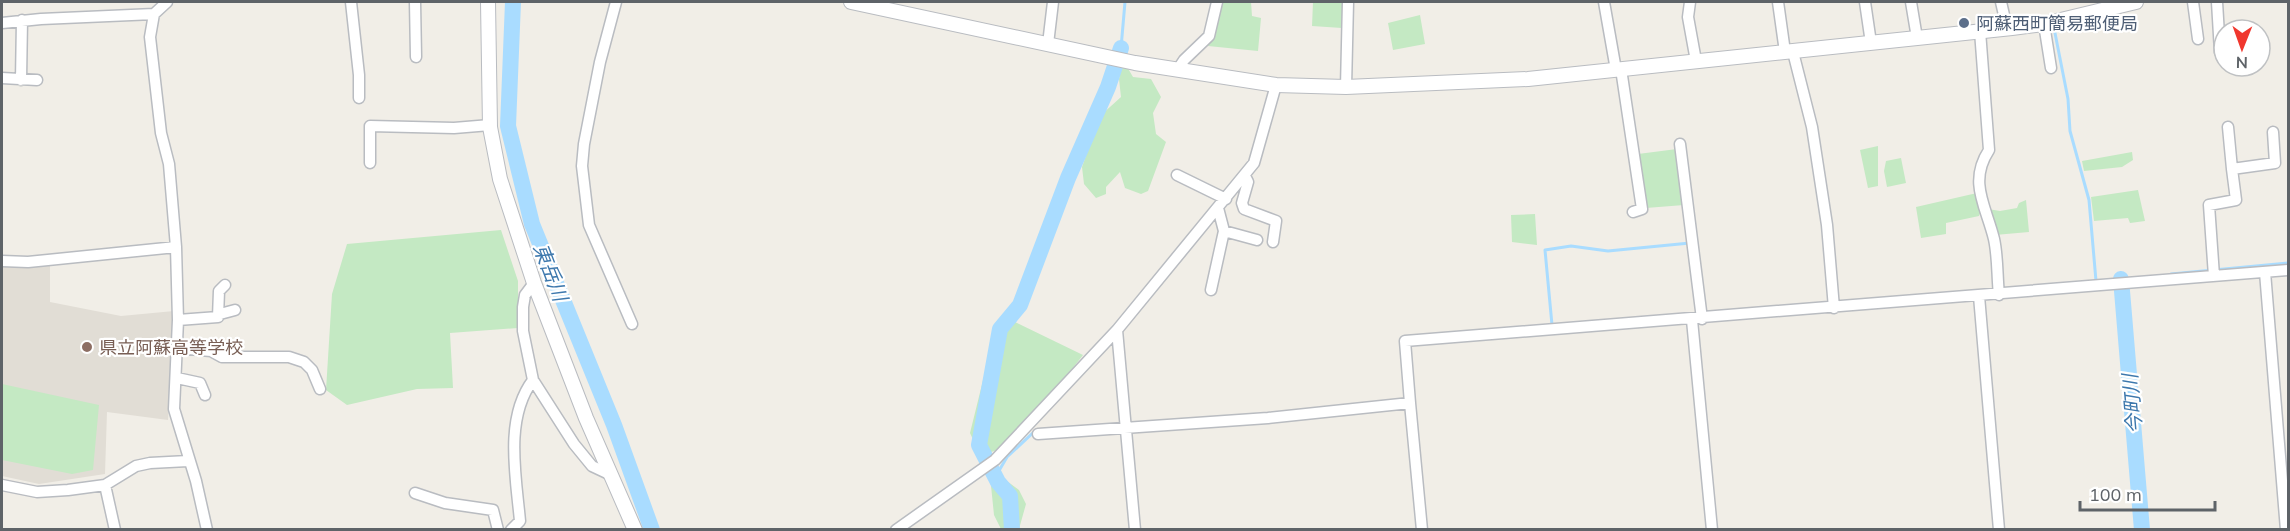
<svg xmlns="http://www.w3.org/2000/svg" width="2290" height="531" viewBox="0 0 2290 531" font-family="Mulish,'Noto Sans JP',sans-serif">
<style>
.education{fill:#e1ddd5}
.green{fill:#c4e9c3}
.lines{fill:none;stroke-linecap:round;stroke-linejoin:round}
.stream{stroke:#a9dcff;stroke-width:3}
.river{stroke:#a9dcff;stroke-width:16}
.minor-casing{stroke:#b9bcc1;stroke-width:13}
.tertiary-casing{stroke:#b9bcc1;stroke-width:16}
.minor{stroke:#fff;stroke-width:10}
.tertiary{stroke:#fff;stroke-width:14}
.service-dot{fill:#5c6f8a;stroke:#fff;stroke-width:2}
.education-dot{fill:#8d6e63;stroke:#fff;stroke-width:2}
.labels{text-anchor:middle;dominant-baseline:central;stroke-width:4.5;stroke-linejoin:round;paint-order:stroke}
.service-label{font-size:18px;fill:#4e5e75;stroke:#fff;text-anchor:start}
.education-label{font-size:18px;fill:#785e54;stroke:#fff;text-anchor:start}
.water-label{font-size:20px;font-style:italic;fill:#3d78ad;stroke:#fff}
</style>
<rect width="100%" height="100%" fill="#f1eee7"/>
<path class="education" d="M2 264H50V302L121 316 174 311 168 420 107 412 105 474 39 484 2 476Z"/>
<path class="green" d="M1222 2H1251L1252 16 1261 18 1258 51 1208 46 1216 31Z
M1313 2H1344L1342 28 1312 26Z
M1420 15 1425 44 1393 50 1388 23Z
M1122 65H1126L1133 77 1151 79 1161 97 1153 113 1156 134 1166 142 1148 191 1141 194 1125 188 1120 172 1106 187V194L1096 198 1084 184 1082 167 1100 116 1121 97 1119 79Z
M1878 146V186L1868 188 1860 150Z
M1677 149 1684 205 1646 208 1638 154Z
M2132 152 2133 160 2122 167 2084 171 2082 161Z
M1901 158 1906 183 1887 187 1884 171 1886 161Z
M2138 190 2145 221 2130 223 2128 218 2094 221 2091 197Z
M1977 193 1981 210 1979 216 1946 223V234L1921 238 1916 207Z
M2026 200 2029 232 1995 235 1988 209 2000 211 2017 208 2019 203Z
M1535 214 1537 245 1512 242 1511 215Z
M501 230 518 281V328L450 333 453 388 417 389 347 405 326 390 332 294 347 244Z
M1015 322 1083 355 1013 445 985 454 996 473 1019 490 1026 504 1019 529H1001L994 515 990 476 970 433 993 340Z
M2 384 99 405 93 470 72 474 2 460Z"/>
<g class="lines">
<path class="stream" d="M2054 28 2068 99 2070 131 2089 200 2096 281
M1121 48 1125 2
M2171 274 2288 263
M1549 325H1552L1545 250 1571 246 1608 251 1690 243
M1000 469 1007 457 1036 430"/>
<path class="river" d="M513 2 508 126 532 224 614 425 652 530
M2121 279 2142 530
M1012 530 1010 496 998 482 979 445 1000 329 1020 305 1068 178 1108 87 1121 48"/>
<defs>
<path id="minor" d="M167 2 154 14 150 37 161 133 169 164 176 247 178 320 174 409 196 481 207 530
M351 2 359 75V98
M415 2 416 57
M616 2 600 62 584 144 582 166 589 225 632 324
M1604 2 1616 70
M1690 2 1688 17 1696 61
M1778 2 1785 52
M1865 2 1871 43
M1911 2 1917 38
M2001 2 2007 28
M2193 2 2198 39
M2217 2 2220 52
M2 23 41 19 154 14
M2044 24 2051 68
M1980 31 1989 150C1968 182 1986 206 1994 239 1998 257 1997 277 1999 295
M1048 44 1053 2
M1793 52 1812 127 1827 225 1834 308
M1178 69 1184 60 1209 36 1217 2
M1621 69 1642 209 1633 212
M2 78 37 80
M21 80 22 20
M1346 87 1348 2
M2228 127 2232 169
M1680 144 1702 319
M370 163V126L454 128 490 125
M1177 175 1226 199
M1245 176 1248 182 1242 203 1244 209 1276 221 1273 242
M1224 231 1257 240
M2 261 28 262 176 247
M2265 272 2286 530
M2214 276 2209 205 2236 200 2232 169 2275 163 2273 132
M534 283 525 295 523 307V331L533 380 574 444 592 466 609 474
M1211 290 1224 231 1218 208
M1979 296 1999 530
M220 314 235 310
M178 320 218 317 219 291 225 285
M1692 320 1712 530
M1117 330 1135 530
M177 348 211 351 222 357H289L304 362 312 370 320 389
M177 378 200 383 205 395
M1410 403 1422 530
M1038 434 1268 418 1410 403 1405 341 2288 270
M2 485 37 492 68 490 105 485 136 466 150 463 188 461
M105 485 115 530
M415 493 445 503 493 510 498 530
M511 530 520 521C516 477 504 418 533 380
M896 530 995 460 1117 330 1254 163 1276 85"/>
<path id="tertiary" d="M488 2 490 127 500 179 534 283 586 418 635 530
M851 2 1135 63 1276 85 1346 87 1528 79 2012 28 2044 24 2136 2"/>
</defs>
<use href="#minor" class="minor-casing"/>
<use href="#tertiary" class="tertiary-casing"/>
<use href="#minor" class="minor"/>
<use href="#tertiary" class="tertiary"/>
</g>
<circle class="service-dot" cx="1964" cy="23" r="6"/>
<circle class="education-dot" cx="87" cy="347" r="6"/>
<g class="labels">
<g class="service-label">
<text x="1976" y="23">阿蘇西町簡易郵便局</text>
</g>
<g class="education-label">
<text x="99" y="347">県立阿蘇高等学校</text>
</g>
<g class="water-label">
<text transform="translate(551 272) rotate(69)">東岳川</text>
<text transform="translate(2132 404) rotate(-95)">今町川</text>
</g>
</g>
<rect width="2290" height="531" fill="none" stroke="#5e6368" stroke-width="6"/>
<g transform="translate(2242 48) rotate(181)"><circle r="28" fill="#ffffff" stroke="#bfc1c3" stroke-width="1.5"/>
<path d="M0-4.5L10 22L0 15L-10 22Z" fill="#f0372e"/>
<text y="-9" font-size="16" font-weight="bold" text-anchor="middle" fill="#5e6368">N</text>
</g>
<path d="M2080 501v9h135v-9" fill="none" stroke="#5e6368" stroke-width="3"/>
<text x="2089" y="501" font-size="18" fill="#5e6368" stroke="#ffffff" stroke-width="4.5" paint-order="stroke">100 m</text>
</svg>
